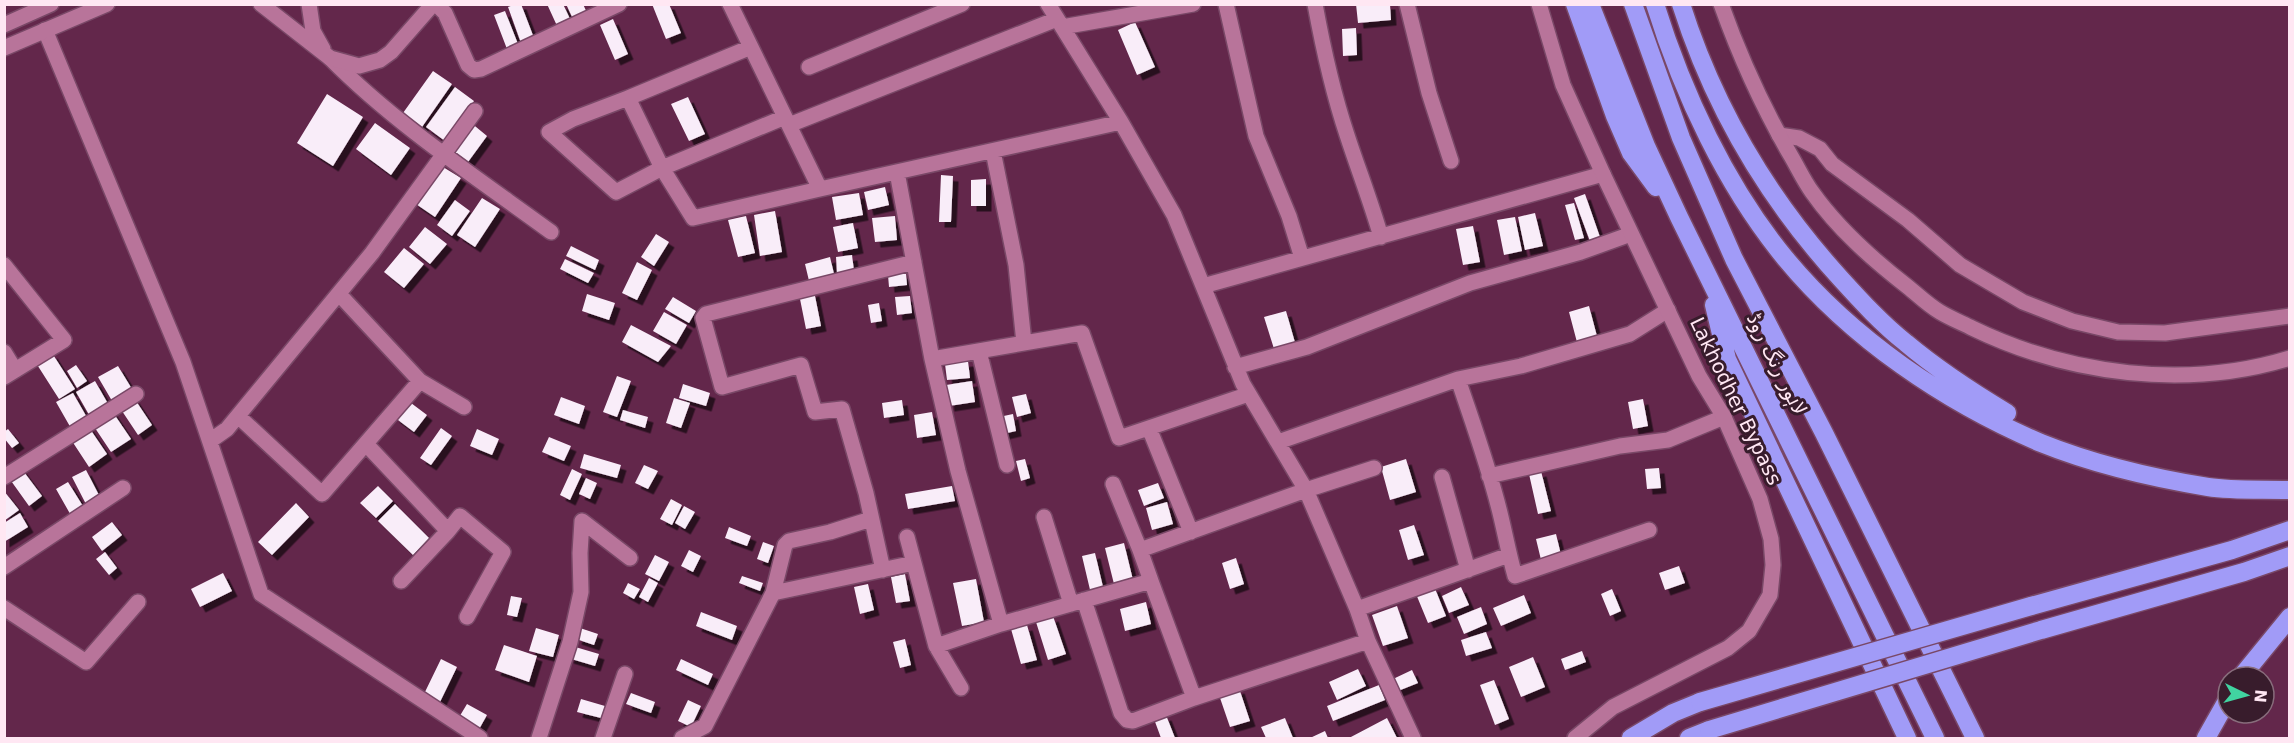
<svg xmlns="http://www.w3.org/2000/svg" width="2294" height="743" viewBox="0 0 2294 743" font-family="'DejaVu Sans',Cairo,sans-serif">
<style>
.building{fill:#f9edf9;filter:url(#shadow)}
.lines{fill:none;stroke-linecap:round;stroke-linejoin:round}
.street-casing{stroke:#794867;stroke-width:18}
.secondary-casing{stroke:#794867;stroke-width:18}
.highway-casing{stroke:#794867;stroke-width:21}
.street{stroke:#b8749a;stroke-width:15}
.secondary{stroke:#b8749a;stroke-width:15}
.highway{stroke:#a19bf7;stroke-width:18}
.highway-bridge-casing{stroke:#794867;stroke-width:21;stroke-linecap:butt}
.highway-bridge{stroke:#a19bf7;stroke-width:18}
.labels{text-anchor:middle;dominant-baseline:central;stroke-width:6;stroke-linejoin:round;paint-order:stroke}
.street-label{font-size:20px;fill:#ffe7f3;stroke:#381c2c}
</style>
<defs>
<filter id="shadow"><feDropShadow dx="5.5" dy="5.5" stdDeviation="0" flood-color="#0009"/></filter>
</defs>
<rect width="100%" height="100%" fill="#63274b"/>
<path class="building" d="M516 4H521L534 38 521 43 508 7Z
M547 4H563L571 21 558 28Z
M566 4H583L587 13 573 19Z
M652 4H669L681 33 666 39Z
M1356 4H1390L1391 20 1358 23Z
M505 11 518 44 507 49 494 15Z
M613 19 628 54 615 60 600 25Z
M1135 22 1155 67 1137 75 1118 30Z
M1356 28 1357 55 1343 56 1342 29Z
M433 71 452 84 422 127 403 113Z
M455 87 474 101 445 141 426 127Z
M327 94 363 117 333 166 297 143Z
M688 97 705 134 689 141 671 104Z
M470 122 487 136 468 162 450 148Z
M375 123 410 148 391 175 356 149Z
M438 164 461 178 435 217 413 202Z
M941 175 953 176 951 222H939Z
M986 179V206H971V180Z
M885 187 889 205 868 210 864 192Z
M859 193 863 215 836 220 832 197Z
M1585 194 1601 240 1591 244 1574 198Z
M482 198 500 209 475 247 457 235Z
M455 200 470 211 452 236 437 225Z
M1574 203 1584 238 1575 240 1565 205Z
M775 211 782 252 760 256 754 215Z
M1535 213 1543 246 1525 250 1518 217Z
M746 216 755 253 738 257 728 220Z
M895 216 897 240 875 242 872 218Z
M1515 217 1522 251 1504 255 1497 220Z
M853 223 858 248 838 252 833 227Z
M1473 226 1480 262 1463 265 1456 229Z
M425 227 447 244 430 264 409 247Z
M656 234 669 242 654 266 641 257Z
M571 246 599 260 595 270 566 256Z
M404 248 424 264 404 288 384 272Z
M852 255 854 271 837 273 836 257Z
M830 257 835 278 810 285 805 264Z
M565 259 594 273 588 283 560 269Z
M637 262 652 270 637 300 622 293Z
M906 273 907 285 889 287 888 275Z
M814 291 821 326 806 329 799 294Z
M587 294 615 303 609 320 582 311Z
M910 296 912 313 897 315 895 297Z
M673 297 696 311 689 323 665 309Z
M879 303 882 321 871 323 868 305Z
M1589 306 1598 340 1578 346 1569 312Z
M1286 311 1296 346 1275 352 1264 317Z
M664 312 687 325 676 344 653 331Z
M631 325 671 346 658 362 622 342Z
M52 353 75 389 59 399 36 363Z
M968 361 970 378 947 380 945 364Z
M76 365 87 381 77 388 67 371Z
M118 366 135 394 115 406 98 377Z
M617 376 631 381 617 417 603 412Z
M95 381 111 409 92 420 76 392Z
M972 381 975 402 949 406 946 385Z
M683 384 710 393 706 406 679 398Z
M73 393 89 421 72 430 56 402Z
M1026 394 1031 413 1017 417 1012 397Z
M561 397 585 406 579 424 554 415Z
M134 398 152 425 138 435 120 408Z
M674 398 690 403 681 428 666 423Z
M1643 399 1648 426 1633 429 1628 402Z
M407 400 427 415 414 432 394 417Z
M902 400 904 415 884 418 882 403Z
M623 410 648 417 645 428 620 420Z
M112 411 131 439 111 452 93 425Z
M932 412 936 435 917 438 914 415Z
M1013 414 1016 431 1003 434 999 417Z
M88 426 107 454 89 467 70 438Z
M441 428 452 436 431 465 420 458Z
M8 429 19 443 12 448 4 438V432Z
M477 429 499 439 492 455 470 446Z
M549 437 571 446 564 461 542 452Z
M584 454 621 465 617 478 580 468Z
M1025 459 1030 478 1021 481 1016 461Z
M1406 459 1416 492 1390 500 1381 467Z
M644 465 658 471 648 489 635 483Z
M21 468 42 496 29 506 9 478Z
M1659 468 1661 488 1647 489 1645 469Z
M572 469 582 474 570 500 560 495Z
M86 470 102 501 88 508 72 477Z
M1541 471 1551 511 1538 514 1529 474Z
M586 478 597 483 590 499 579 494Z
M68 482 86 511 73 519 56 489Z
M1158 483 1164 498 1144 506 1138 490Z
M378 486 393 501 376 518 360 503Z
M952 486 955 501 908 509 905 494Z
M4 491 19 510 4 521Z
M671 499 682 505 672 525 660 519Z
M1167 502 1173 524 1152 530 1146 508Z
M296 503 309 517 272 555 258 542Z
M395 504 429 538 413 555 378 521Z
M684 506 695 512 685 529 675 523Z
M20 513 28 527 4 542V523Z
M112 522 122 535 102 551 92 537Z
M1414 525 1424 555 1408 560 1399 530Z
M729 527 751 536 747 546 725 538Z
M1556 534 1562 559 1542 564 1536 539Z
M763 542 774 546 768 563 757 559Z
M1124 543 1133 580 1114 584 1105 548Z
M689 550 701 556 693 572 681 566Z
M105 552 117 568 109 575 96 559Z
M1095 553 1104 591 1091 594 1082 556Z
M655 555 669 562 659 581 645 574Z
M1236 558 1244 584 1230 589 1222 563Z
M1679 566 1685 583 1665 590 1659 573Z
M223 573 232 591 200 607 191 589Z
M905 574 910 601 896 603 891 577Z
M742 576 763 583 760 591 739 583Z
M649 578 658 583 648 602 639 597Z
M976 579 984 622 962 626 953 583Z
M628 583 640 589 634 599 623 593Z
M868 584 874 610 860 614 854 587Z
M1434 586 1446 616 1428 623 1416 594Z
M1461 587 1469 605 1449 613 1442 596Z
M1612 589 1621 611 1610 616 1601 594Z
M1524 595 1531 613 1501 626 1493 608Z
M511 596 522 598 517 617 507 615Z
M1146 602 1151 624 1125 631 1120 609Z
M1397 606 1408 638 1383 646 1372 615Z
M1481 607 1487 624 1464 634 1457 617Z
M701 612 737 626 732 640 696 626Z
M1053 616 1066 654 1048 660 1036 622Z
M1027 625 1037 660 1021 664 1011 629Z
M536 628 559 635 553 657 529 651Z
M580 628 598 634 594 645 576 639Z
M1486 632 1492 648 1466 656 1461 640Z
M905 639 911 665 900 668 893 642Z
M504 645 537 656 529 682 495 670Z
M572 646 599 654 595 666 568 658Z
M1582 651 1586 662 1565 670 1561 659Z
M1533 657 1545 687 1521 697 1509 667Z
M441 659 457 667 440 702 424 694Z
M681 659 713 674 708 685 676 670Z
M1358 669 1366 686 1337 700 1329 682Z
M1412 670 1418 683 1398 691 1393 679Z
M1494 680 1509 719 1495 725 1480 685Z
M1379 685 1385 700 1333 721 1327 706Z
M1239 688 1250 721 1230 727 1219 695Z
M631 693 655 702 651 713 626 704Z
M581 699 605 706 601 718 577 712Z
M688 700 701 706 691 727 678 721Z
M467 704 487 715 478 731 458 719Z
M1166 715 1175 738H1161L1154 719Z
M1285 718 1293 738H1266L1261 727Z
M1387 718 1397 738H1349Z
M1325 731 1328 738H1310Z"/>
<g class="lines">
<defs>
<path id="street" d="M436 4 445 13 468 65 474 70 481 69 619 4
M730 4 820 189 1121 122
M1048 4 1121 122 1174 215 1243 384 1306 490 1357 609 1368 641 1413 738
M1226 4 1256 136 1289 216 1302 258
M1315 4C1323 48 1333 93 1347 135 1358 169 1371 202 1381 237
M1407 4 1429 93 1451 161
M1062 27 1193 4
M45 30 183 362 261 594 480 738
M751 47 628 98 662 168 693 218 820 189
M330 58C394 123 477 178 551 232
M809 67 962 4
M628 98 573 119 549 132 616 192 662 168 785 117
M789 125 1057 19
M1779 135 1799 138 1820 149 1832 164 1908 220 1960 265 2023 302 2072 321 2118 332 2165 333 2290 316
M993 151 1016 265 1024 343
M897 172 932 359 1082 333 1119 438 1249 394
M4 265 64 340 4 377
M1203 286 1603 174
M979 351 1007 465
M4 352 15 370
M932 359 958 471 1001 624 1151 581 1140 550 1306 490 1374 468
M1235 367 1307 347 1470 283 1581 252 1631 234
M420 381 464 407
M238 416 322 494 420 381 339 294
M1149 428 1191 532
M210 441 227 429 372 253 475 111
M1278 442 1458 379
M366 444 448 531 401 581
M1489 476 1620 446 1668 440 1724 417
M4 477 136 394
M1442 477 1468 570
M1113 484 1140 550
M1044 517 1071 604
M582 521 630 558
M1649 530 1515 576C1509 555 1506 538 1501 517 1490 470 1473 424 1458 379L1521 366 1630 334 1668 310
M448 531 460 516 503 552 467 617
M907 537 936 646
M4 567 123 488
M883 570 866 493 842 409 815 412 801 365 722 387 703 318 706 314 914 262
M1151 581 1194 698
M773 593 785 545 789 541 830 532 871 519
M1084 600 1121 713 1127 720 1133 721 1194 698 1368 641
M4 608 86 662 138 602
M1357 609 1509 555
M961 688 936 646 1001 624
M539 738 570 642 581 592 580 553 582 521
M603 738 625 674
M682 738 705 726 773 593 914 563"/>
<path id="secondary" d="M261 4 330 58 359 66 380 60 391 52 433 4
M309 4 313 31 323 49
M1539 4 1563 85 1603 174 1699 376 1724 417 1760 499 1771 539 1773 565 1770 595 1749 631 1728 648 1613 707 1575 738
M1721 4C1740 57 1763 108 1791 156 1798 168 1804 181 1812 192 1838 229 1872 259 1908 287 1918 295 1928 305 1940 312 1950 318 1962 323 1972 328 2069 375 2186 390 2290 358
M4 25 51 4
M4 48 107 4"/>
<path id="highway" d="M1575 4 1615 116 1631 153 1656 187
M1590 4 1646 146 1679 217 1935 738
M1633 4 1681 138 1734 259 1824 433 1975 738
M1655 4C1683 94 1726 186 1785 258 1852 339 1945 402 2041 443 2093 464 2153 478 2208 487 2234 491 2263 489 2290 490
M1681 4C1714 108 1768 199 1841 279 1861 301 1882 324 1906 343 1937 369 1972 392 2007 413
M1714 305 1727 359 1907 738
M2031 606 2232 550 2290 530
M2041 630 2244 572 2290 556
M2241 677 2290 617
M1631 738 1673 713 1700 702
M1689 738 1709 730
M2206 738 2228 699"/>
</defs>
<use href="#street" class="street-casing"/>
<use href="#secondary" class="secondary-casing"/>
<use href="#highway" class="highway-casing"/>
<use href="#street" class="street"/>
<use href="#secondary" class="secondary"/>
<use href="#highway" class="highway"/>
<defs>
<path id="highway-bridge" d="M1700 702 2031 606
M1709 730 2041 630"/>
</defs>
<use href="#highway-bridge" class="highway-bridge-casing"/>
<use href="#highway-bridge" class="highway-bridge"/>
</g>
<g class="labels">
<g class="street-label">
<text transform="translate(1777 364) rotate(64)">لاہور رنگ روڈ</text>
<text transform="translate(1736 401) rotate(64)">Lakhodher Bypass</text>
</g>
</g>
<rect width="2294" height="743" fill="none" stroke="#ffe7f3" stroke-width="12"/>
<g transform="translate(2246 695) rotate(95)"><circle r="28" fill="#381c2c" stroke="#886d7c" stroke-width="1.5"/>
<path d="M0-4.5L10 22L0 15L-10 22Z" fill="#41d4a1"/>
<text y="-9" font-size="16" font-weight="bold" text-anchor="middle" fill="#ffe7f3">N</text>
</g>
</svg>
